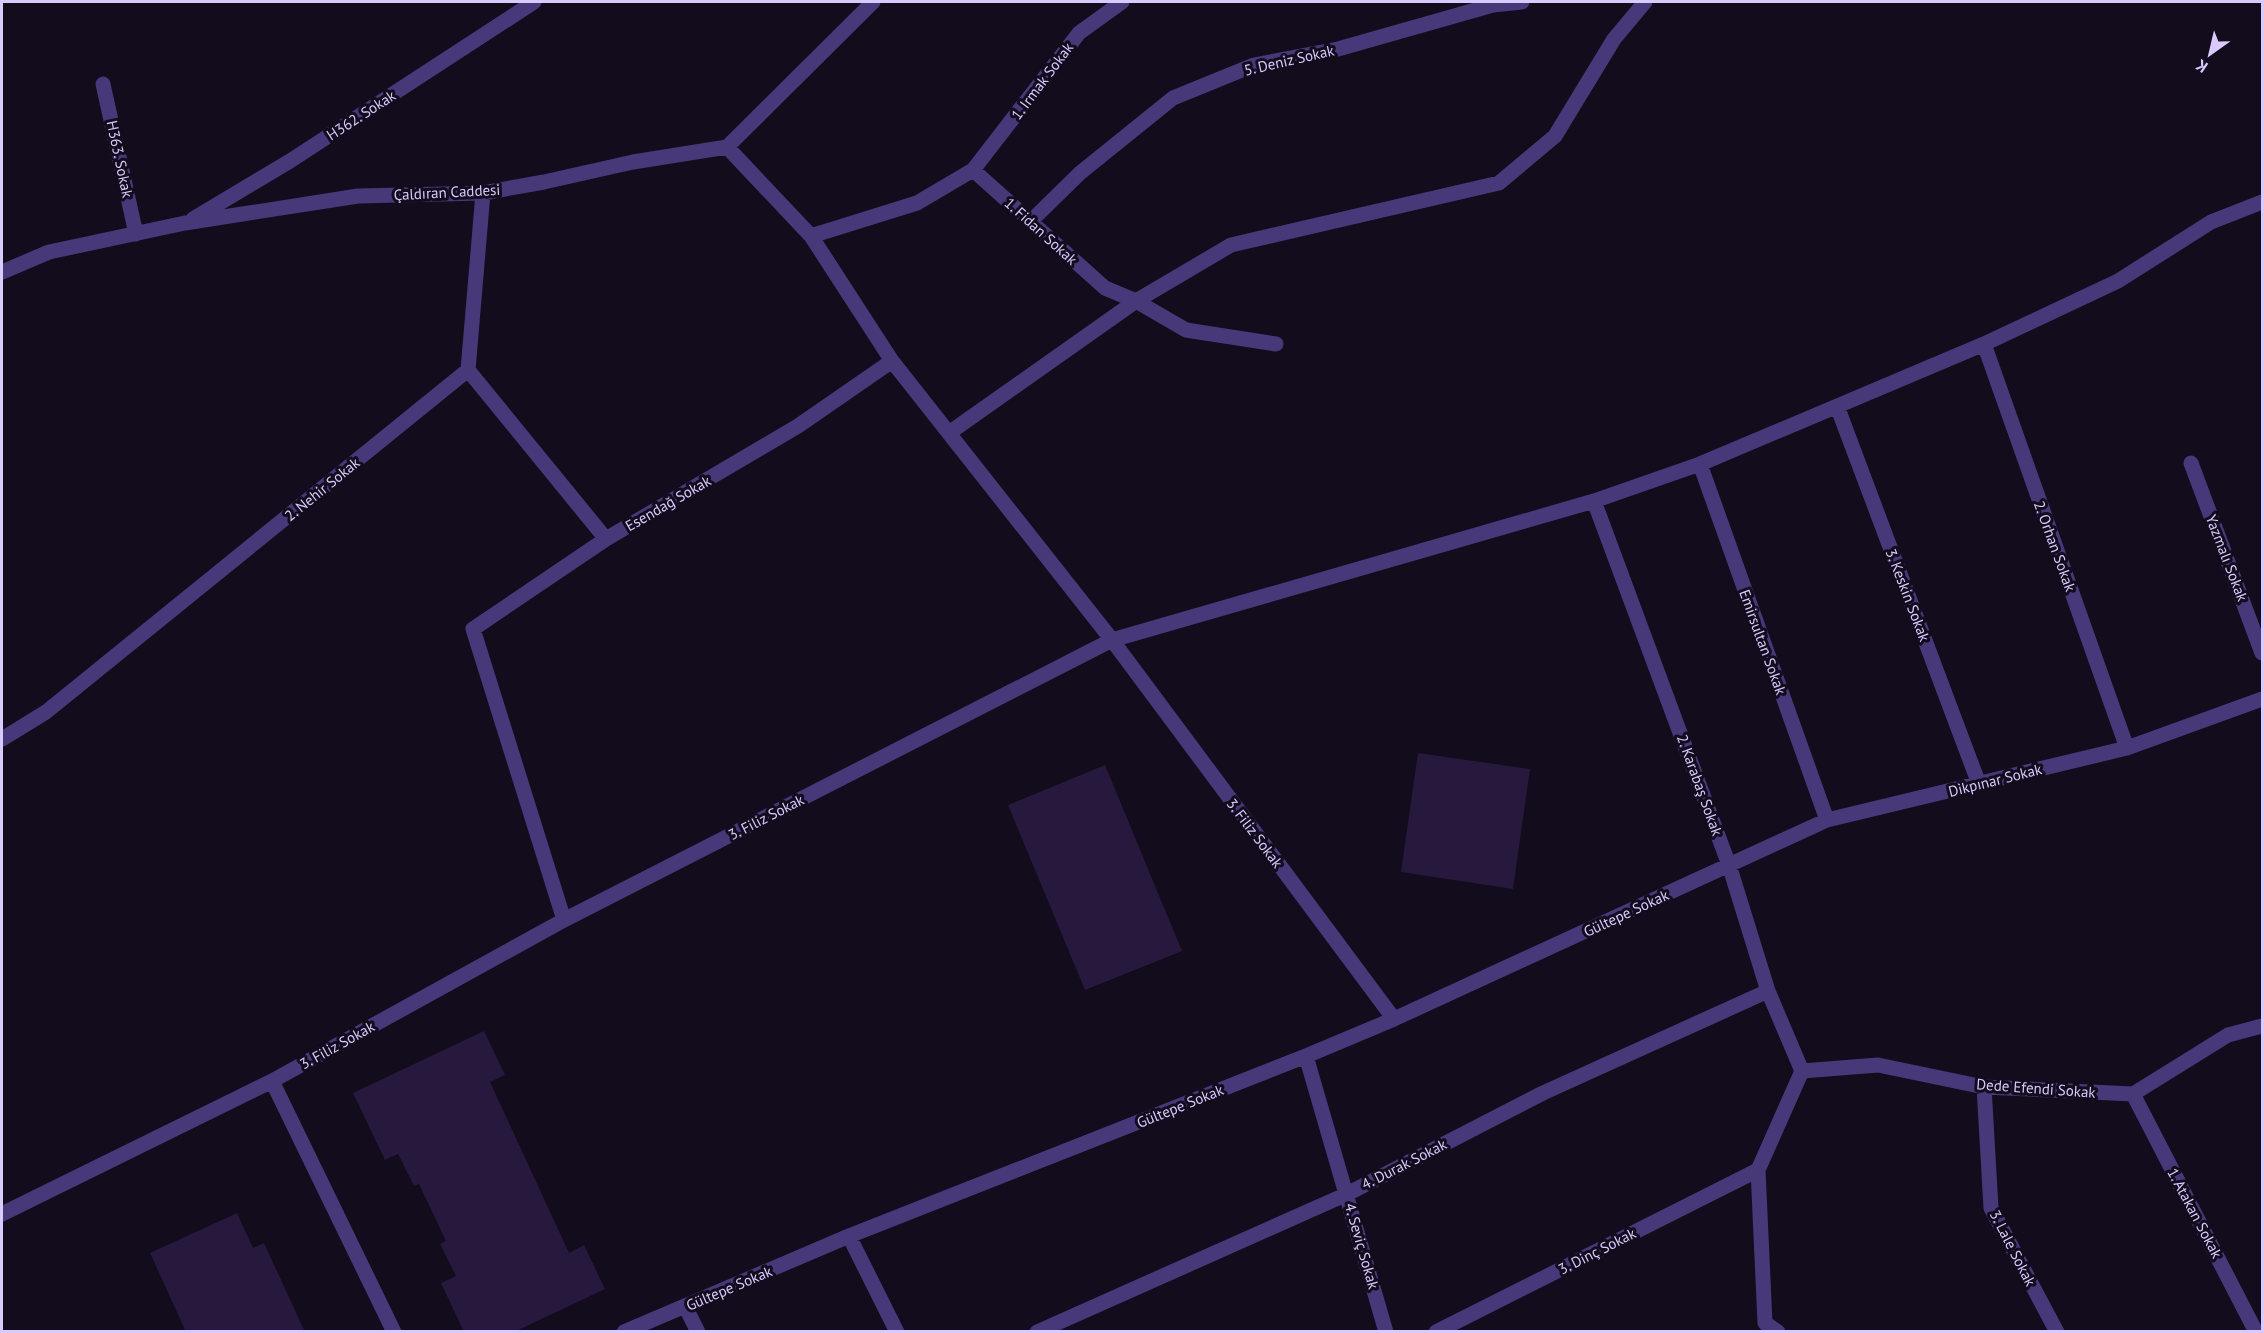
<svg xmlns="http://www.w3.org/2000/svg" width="2264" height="1333" viewBox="0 0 2264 1333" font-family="'PT Sans',sans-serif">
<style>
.building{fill:#27193d}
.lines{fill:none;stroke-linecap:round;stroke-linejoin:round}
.minor{stroke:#47387a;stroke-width:15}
.labels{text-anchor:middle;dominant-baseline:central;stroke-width:6;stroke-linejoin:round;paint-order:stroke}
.street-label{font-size:15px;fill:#d9c9fd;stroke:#120c1d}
</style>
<rect width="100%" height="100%" fill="#120c1d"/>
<path class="building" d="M1418 753 1530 769 1513 889 1401 872Z
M1105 765 1182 951 1085 990 1008 805Z
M484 1031 505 1075 490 1082 569 1253 584 1245 605 1289 514 1332H464L441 1283 456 1276 440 1244 446 1241 419 1184 414 1186 398 1154 385 1160 353 1093Z
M237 1213 253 1248 264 1243 304 1330 186 1332 150 1253Z"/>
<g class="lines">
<path class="minor" d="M103 84 136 234
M973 170 1079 33 1122 2
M193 219 290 161 534 2
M1030 222 1080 173 1173 98 1254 65 1338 49 1493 5 1522 2
M811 236 917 203 973 170 1105 288 1136 301 1186 330 1276 344
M2 272 49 252 185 223 358 196 483 193 544 182 633 162 727 147 873 2
M1984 344 2127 748
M892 361 1112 640 1594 501 1700 464 1984 344 2118 281 2211 222 2262 202
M468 370 483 193
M1837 406 1979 784
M949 433 1136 301 1231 245 1499 183 1555 136 1614 39 1645 2
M2191 463 2262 653
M1700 464 1827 820
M1594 501 1729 865 1768 991 1802 1071
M2 739 46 712 468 370 606 539
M564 920 473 629 606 539 798 426 892 361 811 236 727 147
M1306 1056 1386 1332
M272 1081 394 1332
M1984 1087 1991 1208 2057 1332
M2133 1094 2256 1332
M2 1214 272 1081 564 920 1112 640 1394 1019
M849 1236 897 1332
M685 1306 698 1332
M1765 1323 1758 1170 1802 1071 1878 1065 1984 1087 2133 1094 2228 1035 2262 1026
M1765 1323 1778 1332
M624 1332 849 1236 1306 1056 1394 1019 1827 820 2127 748 2262 699
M1037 1332 1347 1194 1543 1093 1768 991
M1436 1332 1758 1170"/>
</g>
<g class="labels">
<g class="street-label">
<text transform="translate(1289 60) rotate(-13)">5. Deniz Sokak</text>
<text transform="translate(1042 81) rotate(-53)">1. Irmak Sokak</text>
<text transform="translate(361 115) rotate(-33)">H362. Sokak</text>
<text transform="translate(120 159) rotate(78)">H363. Sokak</text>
<text transform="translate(447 192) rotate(-3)">Çaldıran Caddesi</text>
<text transform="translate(1041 231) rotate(42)">1. Fidan Sokak</text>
<text transform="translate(322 489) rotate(-39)">2. Nehir Sokak</text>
<text transform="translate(668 503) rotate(-30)">Esendağ Sokak</text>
<text transform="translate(2055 546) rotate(70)">2. Orhan Sokak</text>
<text transform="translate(2227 558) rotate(69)">Yazmalı Sokak</text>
<text transform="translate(1908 595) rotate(69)">3. Keskin Sokak</text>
<text transform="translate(1763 642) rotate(70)">Emirsultan Sokak</text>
<text transform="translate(1995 780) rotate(-14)">Dikpınar Sokak</text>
<text transform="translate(1700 785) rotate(70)">2. Karabaş Sokak</text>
<text transform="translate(766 817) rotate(-27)">3. Filiz Sokak</text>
<text transform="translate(1255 833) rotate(53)">3. Filiz Sokak</text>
<text transform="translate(1626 913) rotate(-25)">Gültepe Sokak</text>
<text transform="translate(337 1045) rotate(-29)">3. Filiz Sokak</text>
<text transform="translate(2036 1088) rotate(4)">Dede Efendi Sokak</text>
<text transform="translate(1180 1106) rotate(-22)">Gültepe Sokak</text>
<text transform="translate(1404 1164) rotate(-27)">4. Durak Sokak</text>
<text transform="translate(2195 1213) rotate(62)">1. Atakan Sokak</text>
<text transform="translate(1362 1246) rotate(74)">4. Seviç Sokak</text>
<text transform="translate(2013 1248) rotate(63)">3. Lale Sokak</text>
<text transform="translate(1597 1251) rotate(-27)">3. Dinç Sokak</text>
<text transform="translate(729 1288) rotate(-23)">Gültepe Sokak</text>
</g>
</g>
<rect width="2264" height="1333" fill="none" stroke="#d9c9fd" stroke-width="6"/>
<g transform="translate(2210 54) rotate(214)" stroke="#120c1d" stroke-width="4.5" paint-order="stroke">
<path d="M0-4.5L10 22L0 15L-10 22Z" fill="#d9c9fd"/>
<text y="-9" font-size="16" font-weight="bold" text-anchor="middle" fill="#d9c9fd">K</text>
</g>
</svg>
